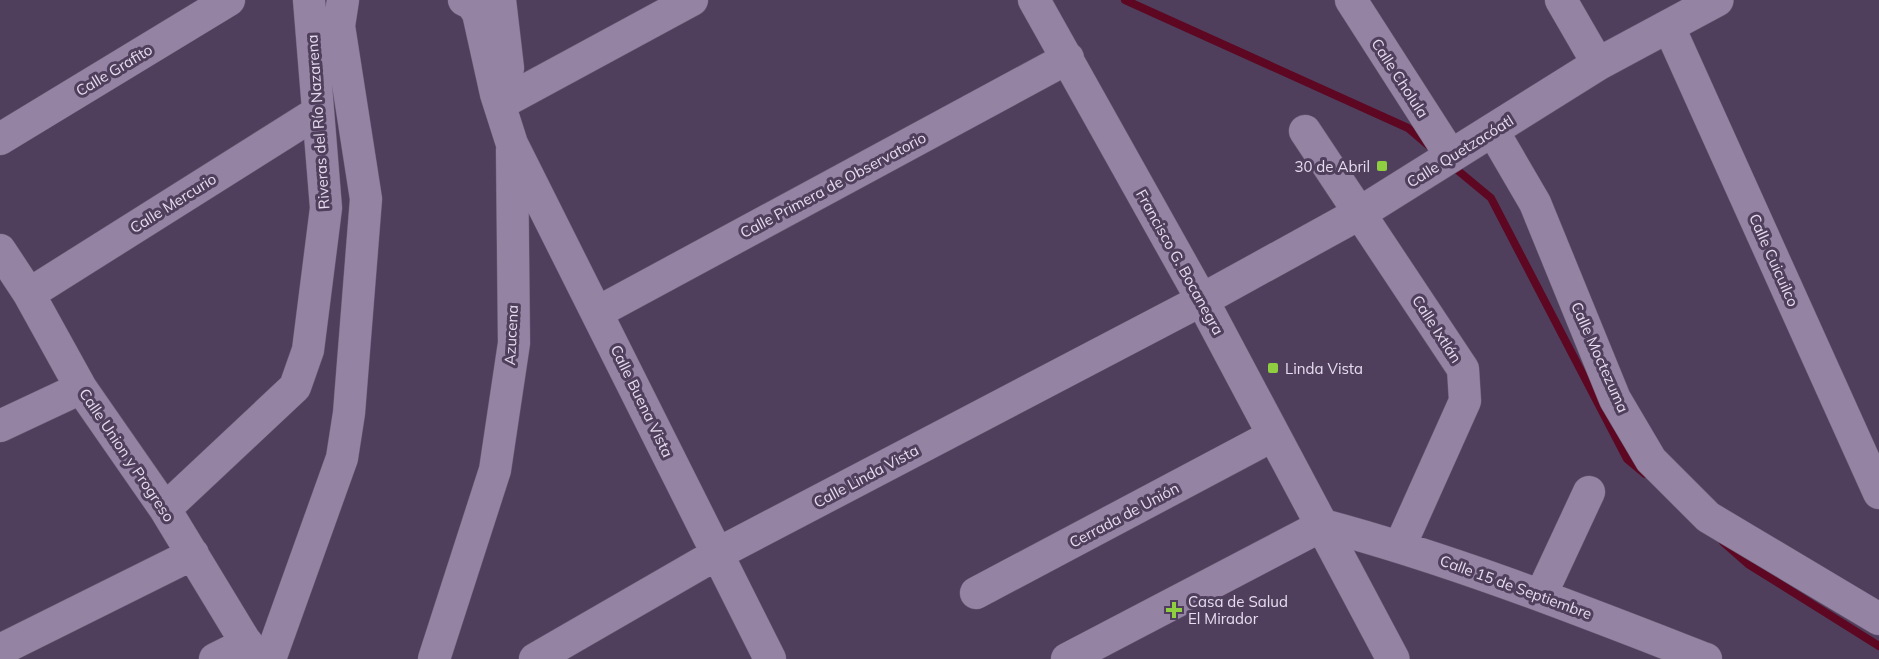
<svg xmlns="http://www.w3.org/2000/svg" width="1879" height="659" viewBox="0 0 1879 659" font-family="Mulish,sans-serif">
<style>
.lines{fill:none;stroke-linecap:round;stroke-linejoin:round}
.stream{stroke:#5d0722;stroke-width:8}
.minor-casing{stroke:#6a5c75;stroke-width:33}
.tertiary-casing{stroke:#6a5c75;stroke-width:34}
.minor{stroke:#9583a4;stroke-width:32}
.tertiary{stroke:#9583a4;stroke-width:33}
.poi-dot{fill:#8fcd41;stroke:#503f5c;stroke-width:2}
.labels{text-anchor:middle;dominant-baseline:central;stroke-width:6;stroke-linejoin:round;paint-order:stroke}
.street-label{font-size:15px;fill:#e6dcef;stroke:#503f5c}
.poi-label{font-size:15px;fill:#e6dcef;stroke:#503f5c;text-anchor:start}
</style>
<rect width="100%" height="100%" fill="#503f5c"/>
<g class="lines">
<path class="stream" d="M1125 0 1408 128 1429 146
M1450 164 1491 198 1627 459 1645 474
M1723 542 1748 564 1879 646"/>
<defs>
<path id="minor" d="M464 0 472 4 478 13 496 94 512 144 770 659
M500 0 508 68
M1351 0 1451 156
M1561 0 1598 64
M1669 27 1879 493
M511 98 692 0
M1305 131 1463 369 1465 401 1400 546
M1493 131 1535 203 1615 399 1651 460 1708 517 1879 619
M0 139 229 0
M0 250 29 294 81 388 165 509 256 659
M29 294 318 112
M598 312 1068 58
M0 426 81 388
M165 509 295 387 308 350 326 208 309 0
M976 593 1272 436
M1541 595 1589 492
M0 650 193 554
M215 659 247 643
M270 659 342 458 349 413 366 199 339 26 343 0
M434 659 495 470 514 343 512 150
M535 659 717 554 1202 300 1034 0
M1067 659 1323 525C1454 560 1580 610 1706 659"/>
<path id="tertiary" d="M1393 659 1202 300 1360 213 1598 64 1717 0"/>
</defs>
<use href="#minor" class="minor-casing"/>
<use href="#tertiary" class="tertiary-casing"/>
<use href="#minor" class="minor"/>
<use href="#tertiary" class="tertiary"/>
</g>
<g class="poi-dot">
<rect x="1376" y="160" width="12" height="12" rx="3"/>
<rect x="1267" y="362" width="12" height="12" rx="3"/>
<path d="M1171 601h6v6h6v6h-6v6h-6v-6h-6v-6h6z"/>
</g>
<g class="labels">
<g class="street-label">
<text transform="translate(114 70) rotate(-31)">Calle Grafito</text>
<text transform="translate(1400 78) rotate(57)">Calle Cholula</text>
<text transform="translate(318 122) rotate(-94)">Riveras del Río Nazarena</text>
<text transform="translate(1460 151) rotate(-32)">Calle Quetzacóatl</text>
<text transform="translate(833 185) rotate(-28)">Calle Primera de Observatorio</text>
<text transform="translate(173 203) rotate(-32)">Calle Mercurio</text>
<text transform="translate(1774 260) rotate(66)">Calle Cuicuilco</text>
<text transform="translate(1180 262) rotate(61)">Francisco G. Bocanegra</text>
<text transform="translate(1437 329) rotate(57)">Calle Ixtlán</text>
<text transform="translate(511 335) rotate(-87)">Azucena</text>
<text transform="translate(1600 357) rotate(66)">Calle Moctezuma</text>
<text transform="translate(642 401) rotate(64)">Calle Buena Vista</text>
<text transform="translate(127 455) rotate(56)">Calle Union y Progreso</text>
<text transform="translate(866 476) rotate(-28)">Calle Linda Vista</text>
<text transform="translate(1124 515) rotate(-28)">Cerrada de Unión</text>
<text transform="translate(1516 587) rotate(20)">Calle 15 de Septiembre</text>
</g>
<g class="poi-label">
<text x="1370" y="166" text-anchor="end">30 de Abril</text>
<text x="1285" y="368">Linda Vista</text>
<text x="1188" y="601">Casa de Salud<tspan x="1188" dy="17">El Mirador</tspan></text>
</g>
</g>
</svg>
